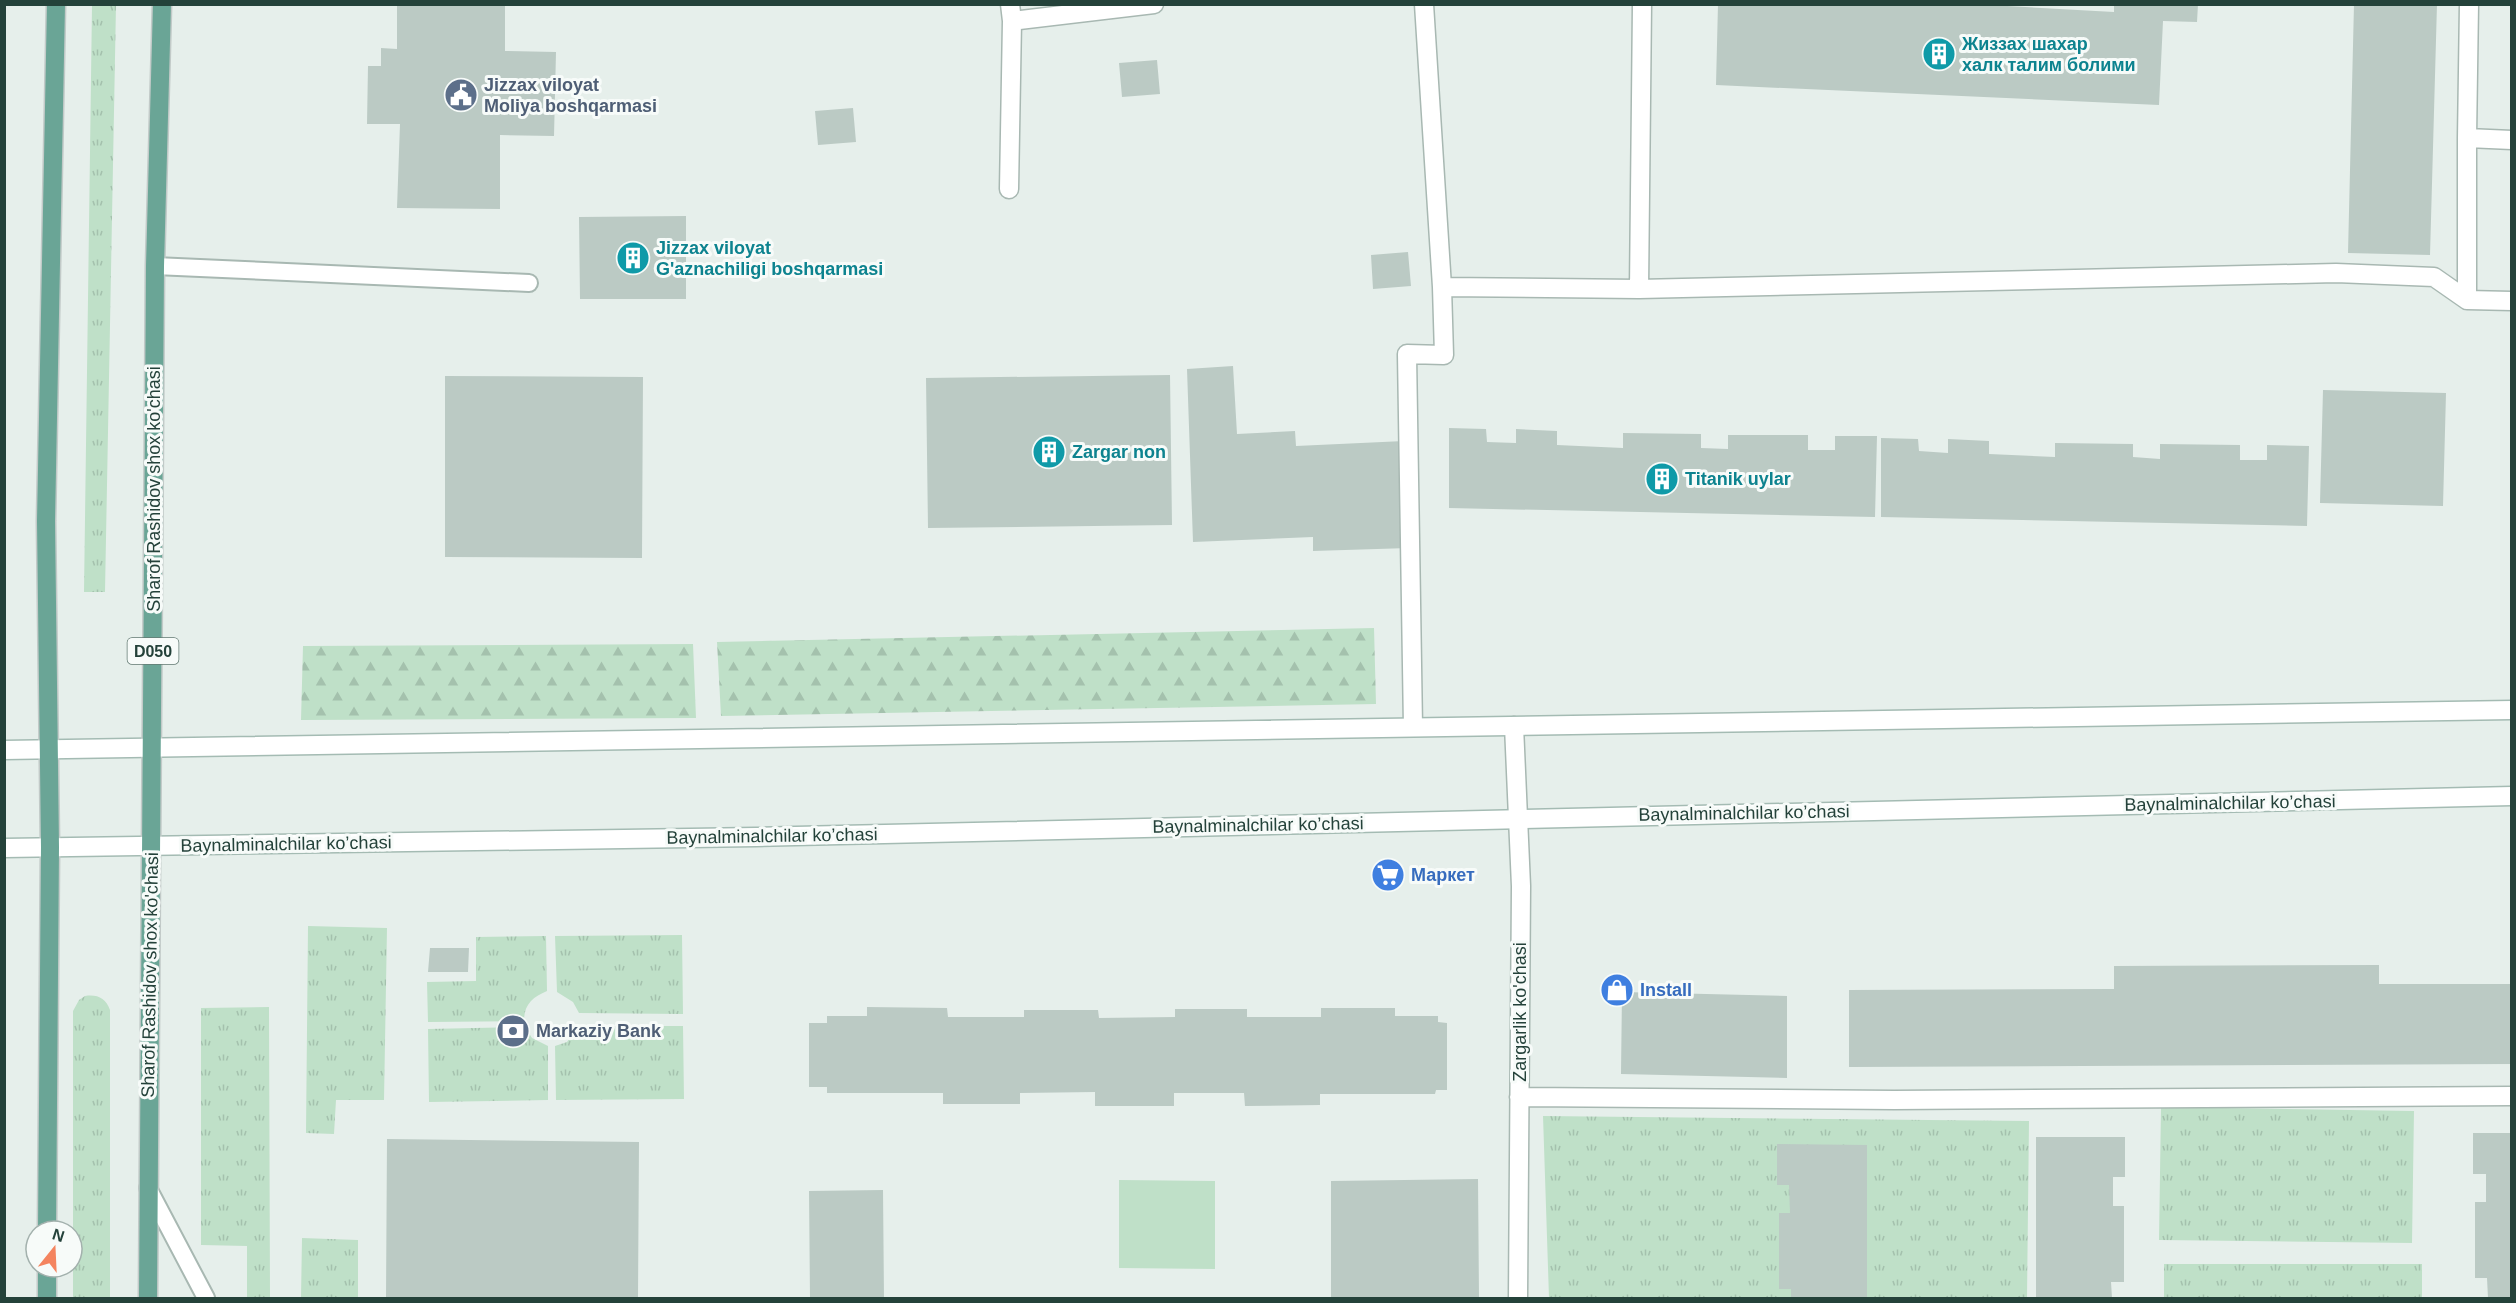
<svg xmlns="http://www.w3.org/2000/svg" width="2516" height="1303" viewBox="0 0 2516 1303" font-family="Helvetica,sans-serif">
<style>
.grass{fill:url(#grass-tufts)}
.forest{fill:url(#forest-firs)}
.park{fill:#bfe0c8}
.building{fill:#bbcac4}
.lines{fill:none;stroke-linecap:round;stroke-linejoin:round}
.service-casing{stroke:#a8b8b2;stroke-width:20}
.minor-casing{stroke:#a8b8b2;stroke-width:21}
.secondary-casing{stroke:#a4bbb3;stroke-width:21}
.primary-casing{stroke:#c2cac8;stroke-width:21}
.service{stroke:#fff;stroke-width:16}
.minor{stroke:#fff;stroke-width:18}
.secondary{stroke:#fff;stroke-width:18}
.primary{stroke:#6aa596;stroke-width:18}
.labels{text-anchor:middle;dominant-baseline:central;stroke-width:6;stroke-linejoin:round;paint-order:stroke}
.shield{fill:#f7fbf9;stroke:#637a73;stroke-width:1.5}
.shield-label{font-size:16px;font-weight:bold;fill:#24423a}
.culture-label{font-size:18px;font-weight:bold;fill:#0d838f;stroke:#f7fbf9;text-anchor:start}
.service-label{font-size:18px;font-weight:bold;fill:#4e5e75;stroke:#f7fbf9;text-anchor:start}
.street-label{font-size:18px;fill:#24423a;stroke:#f7fbf9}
.shop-label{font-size:18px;font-weight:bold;fill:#366cbe;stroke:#f7fbf9;text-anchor:start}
</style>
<defs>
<pattern id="grass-tufts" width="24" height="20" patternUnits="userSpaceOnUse" patternTransform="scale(1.5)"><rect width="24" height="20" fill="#bfe0c8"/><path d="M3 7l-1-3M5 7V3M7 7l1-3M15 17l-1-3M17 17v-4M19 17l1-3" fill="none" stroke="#a4c1ad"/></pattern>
<pattern id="forest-firs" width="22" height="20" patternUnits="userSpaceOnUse" patternTransform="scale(1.5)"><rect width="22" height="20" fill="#bfe0c8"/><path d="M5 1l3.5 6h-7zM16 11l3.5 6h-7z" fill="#a4c1ad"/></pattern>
</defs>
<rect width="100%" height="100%" fill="#e6efeb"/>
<path class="grass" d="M92 5H116L105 592H84Z
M308 926 387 928 384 1100H336L334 1134 306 1133Z
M682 935 683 1014 579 1013 573 1002 557 992 555 936Z
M546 936 547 991C533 997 524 1004 524 1021L428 1022 427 982 476 981V937Z
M85 996C97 994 106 998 110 1010V1298H73V1011L79 1000Z
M269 1007 270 1298H247V1246L201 1245V1008Z
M578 1026H683L684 1099 556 1100 555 1046 567 1042Z
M525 1027 532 1038 548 1046V1100L429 1102 428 1029Z
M2161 1107 2414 1111 2412 1243 2159 1240Z
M1543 1116 2029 1121 2027 1298H1549Z
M302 1238 358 1240V1298H301Z
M2164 1264H2422V1298H2164Z"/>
<path class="forest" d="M1374 628 1376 704 721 716 717 642Z
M693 644 696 718 301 720 303 646Z"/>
<path class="park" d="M1119 1180 1215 1181V1269L1119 1268Z"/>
<path class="building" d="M397 4H505V51L556 52 554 136 500 135V209L397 208 400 124H367L368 66H381V48L397 49Z
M1718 4H1972L2114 12V4H2198L2197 22 2163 21 2159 105 1716 85Z
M2354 4H2437L2430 255 2348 253Z
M1157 60 1160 94 1122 97 1119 63Z
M853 108 856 142 818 145 815 111Z
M686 216V299H580L579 217Z
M1408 252 1411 286 1373 289 1371 255Z
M1233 366 1237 434 1295 431 1296 446 1404 441 1409 548 1313 551V537L1193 542 1187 369Z
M1170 375 1172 525 928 528 926 378Z
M445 376 643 377 642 558 445 557Z
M2323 390 2446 393 2443 506 2320 503Z
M1449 428 1486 429 1487 442 1516 443V429L1557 431V445L1623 448V433L1701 434V448L1728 449V435H1808V450H1835V436H1877L1875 517 1449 508Z
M1881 438 1918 439 1919 451 1948 453V439L1989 441V454L2055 457V443L2133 444V457L2160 459V444L2240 445V460H2267V445L2309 446 2307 526 1881 517Z
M430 948H469L468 972H428Z
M2379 965V984H2512V1064L1849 1067V990L2114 989V966Z
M1622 992 1787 996V1078L1621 1074Z
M867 1007 947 1008 948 1017H1024V1010H1098L1099 1018 1175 1017V1009H1247V1017H1321V1008H1395V1016H1438V1022L1447 1023V1090H1436L1435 1094H1320V1105L1245 1106 1244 1093H1174V1106H1095V1092L1020 1093V1104H943V1093H827V1087H809V1023H827V1016H867Z
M2473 1133H2512V1298H2488L2487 1278H2475V1202H2486V1174H2473Z
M2036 1137H2125V1177H2113V1206H2124V1282H2111L2112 1298H2036Z
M387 1139 639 1142 638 1298H386Z
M1777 1144 1867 1145V1298H1791V1289H1779V1213H1790L1789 1185H1777Z
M1478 1179 1479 1298H1331V1181Z
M883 1190 884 1298H810L809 1191Z"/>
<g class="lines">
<defs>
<path id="service" d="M155 266 529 283
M148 1188 206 1298"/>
<path id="minor" d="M1424 4 1442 287 1639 289 2336 273 2434 277 2467 300 2512 301
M1012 21 1154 4
M2467 138 2469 4
M1009 189 1012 21 1010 4
M1639 289 1642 4
M2467 300V138L2512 140
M1514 726 1521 886 1518 1298
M1413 727 1407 354 1444 355 1442 287
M1519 1097 1894 1100 2512 1096"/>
<path id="secondary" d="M4 750 2512 710
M4 848 756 837 2512 796"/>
<path id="primary" d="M47 1231 50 847 46 521 56 4
M47 1298V1267
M148 1298 155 266 162 4"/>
</defs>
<use href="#service" class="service-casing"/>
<use href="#minor" class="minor-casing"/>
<use href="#secondary" class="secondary-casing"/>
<use href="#primary" class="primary-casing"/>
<use href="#service" class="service"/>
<use href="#minor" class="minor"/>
<use href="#secondary" class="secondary"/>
<use href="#primary" class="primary"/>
</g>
<defs>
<symbol id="building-disc" viewBox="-11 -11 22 22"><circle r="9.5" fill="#0f9aa8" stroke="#f7fbf9"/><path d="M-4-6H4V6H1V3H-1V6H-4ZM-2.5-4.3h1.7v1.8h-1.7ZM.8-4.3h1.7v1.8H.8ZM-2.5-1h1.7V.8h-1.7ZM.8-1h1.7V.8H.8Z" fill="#fff"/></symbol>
<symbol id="civic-disc" viewBox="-11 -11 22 22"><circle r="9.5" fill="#5c6f8a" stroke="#f7fbf9"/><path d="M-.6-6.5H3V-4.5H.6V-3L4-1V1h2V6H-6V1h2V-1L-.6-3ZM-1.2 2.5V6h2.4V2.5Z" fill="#fff"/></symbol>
<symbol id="supermarket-disc" viewBox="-11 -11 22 22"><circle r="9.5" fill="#3f7fe0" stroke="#f7fbf9"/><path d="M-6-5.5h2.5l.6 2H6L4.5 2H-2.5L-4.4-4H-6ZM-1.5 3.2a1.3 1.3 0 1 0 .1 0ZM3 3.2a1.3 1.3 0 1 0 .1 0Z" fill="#fff"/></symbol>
<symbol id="shop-disc" viewBox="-11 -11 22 22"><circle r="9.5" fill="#3f7fe0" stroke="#f7fbf9"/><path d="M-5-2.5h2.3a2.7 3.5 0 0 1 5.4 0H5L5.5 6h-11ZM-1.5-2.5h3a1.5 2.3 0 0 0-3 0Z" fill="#fff"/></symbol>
<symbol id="bank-disc" viewBox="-11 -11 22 22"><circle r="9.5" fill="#5c6f8a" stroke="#f7fbf9"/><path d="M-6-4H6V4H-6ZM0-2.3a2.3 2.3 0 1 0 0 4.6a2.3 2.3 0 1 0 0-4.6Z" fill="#fff"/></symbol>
</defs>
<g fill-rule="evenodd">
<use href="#building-disc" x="1920" y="35" width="38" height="38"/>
<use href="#civic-disc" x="442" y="76" width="38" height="38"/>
<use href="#building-disc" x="614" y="239" width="38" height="38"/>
<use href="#building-disc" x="1030" y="433" width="38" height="38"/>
<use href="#building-disc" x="1643" y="460" width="38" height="38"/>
<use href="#supermarket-disc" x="1369" y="856" width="38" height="38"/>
<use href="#shop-disc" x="1598" y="971" width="38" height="38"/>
<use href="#bank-disc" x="494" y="1012" width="38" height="38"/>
</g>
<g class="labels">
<rect class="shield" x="127.5" y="638" width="51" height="26" rx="4.5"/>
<g class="shield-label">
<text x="153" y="651">D050</text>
</g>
<g class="culture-label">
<text x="1962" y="44">Жиззах шахар<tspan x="1962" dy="21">халк талим болими</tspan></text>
<text x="656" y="248">Jizzax viloyat<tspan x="656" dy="21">G'aznachiligi boshqarmasi</tspan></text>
<text x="1072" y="452">Zargar non</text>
<text x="1685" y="479">Titanik uylar</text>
</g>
<g class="service-label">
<text x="484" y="85">Jizzax viloyat<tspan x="484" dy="21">Moliya boshqarmasi</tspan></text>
<text x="536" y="1031">Markaziy Bank</text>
</g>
<g class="street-label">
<text transform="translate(154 489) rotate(-90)">Sharof Rashidov shox ko'chasi</text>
<text transform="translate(2230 803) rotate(-1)">Baynalminalchilar ko’chasi</text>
<text transform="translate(1744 813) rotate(-1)">Baynalminalchilar ko’chasi</text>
<text transform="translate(1258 825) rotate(-1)">Baynalminalchilar ko’chasi</text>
<text transform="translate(772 836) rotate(-1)">Baynalminalchilar ko’chasi</text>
<text transform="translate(286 844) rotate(-1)">Baynalminalchilar ko’chasi</text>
<text transform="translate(150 975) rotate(-89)">Sharof Rashidov shox ko'chasi</text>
<text transform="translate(1520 1012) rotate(-90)">Zargarlik ko'chasi</text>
</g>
<g class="shop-label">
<text x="1411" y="875">Маркет</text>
<text x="1640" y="990">Install</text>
</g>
</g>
<rect width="2516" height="1303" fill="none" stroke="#24423a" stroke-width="12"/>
<g transform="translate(54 1249) rotate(18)"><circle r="28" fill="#f7fbf9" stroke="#a3b1ad" stroke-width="1.5"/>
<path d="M0-4.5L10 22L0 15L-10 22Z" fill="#f4845f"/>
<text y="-9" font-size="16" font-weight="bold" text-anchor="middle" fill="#24423a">N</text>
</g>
</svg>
